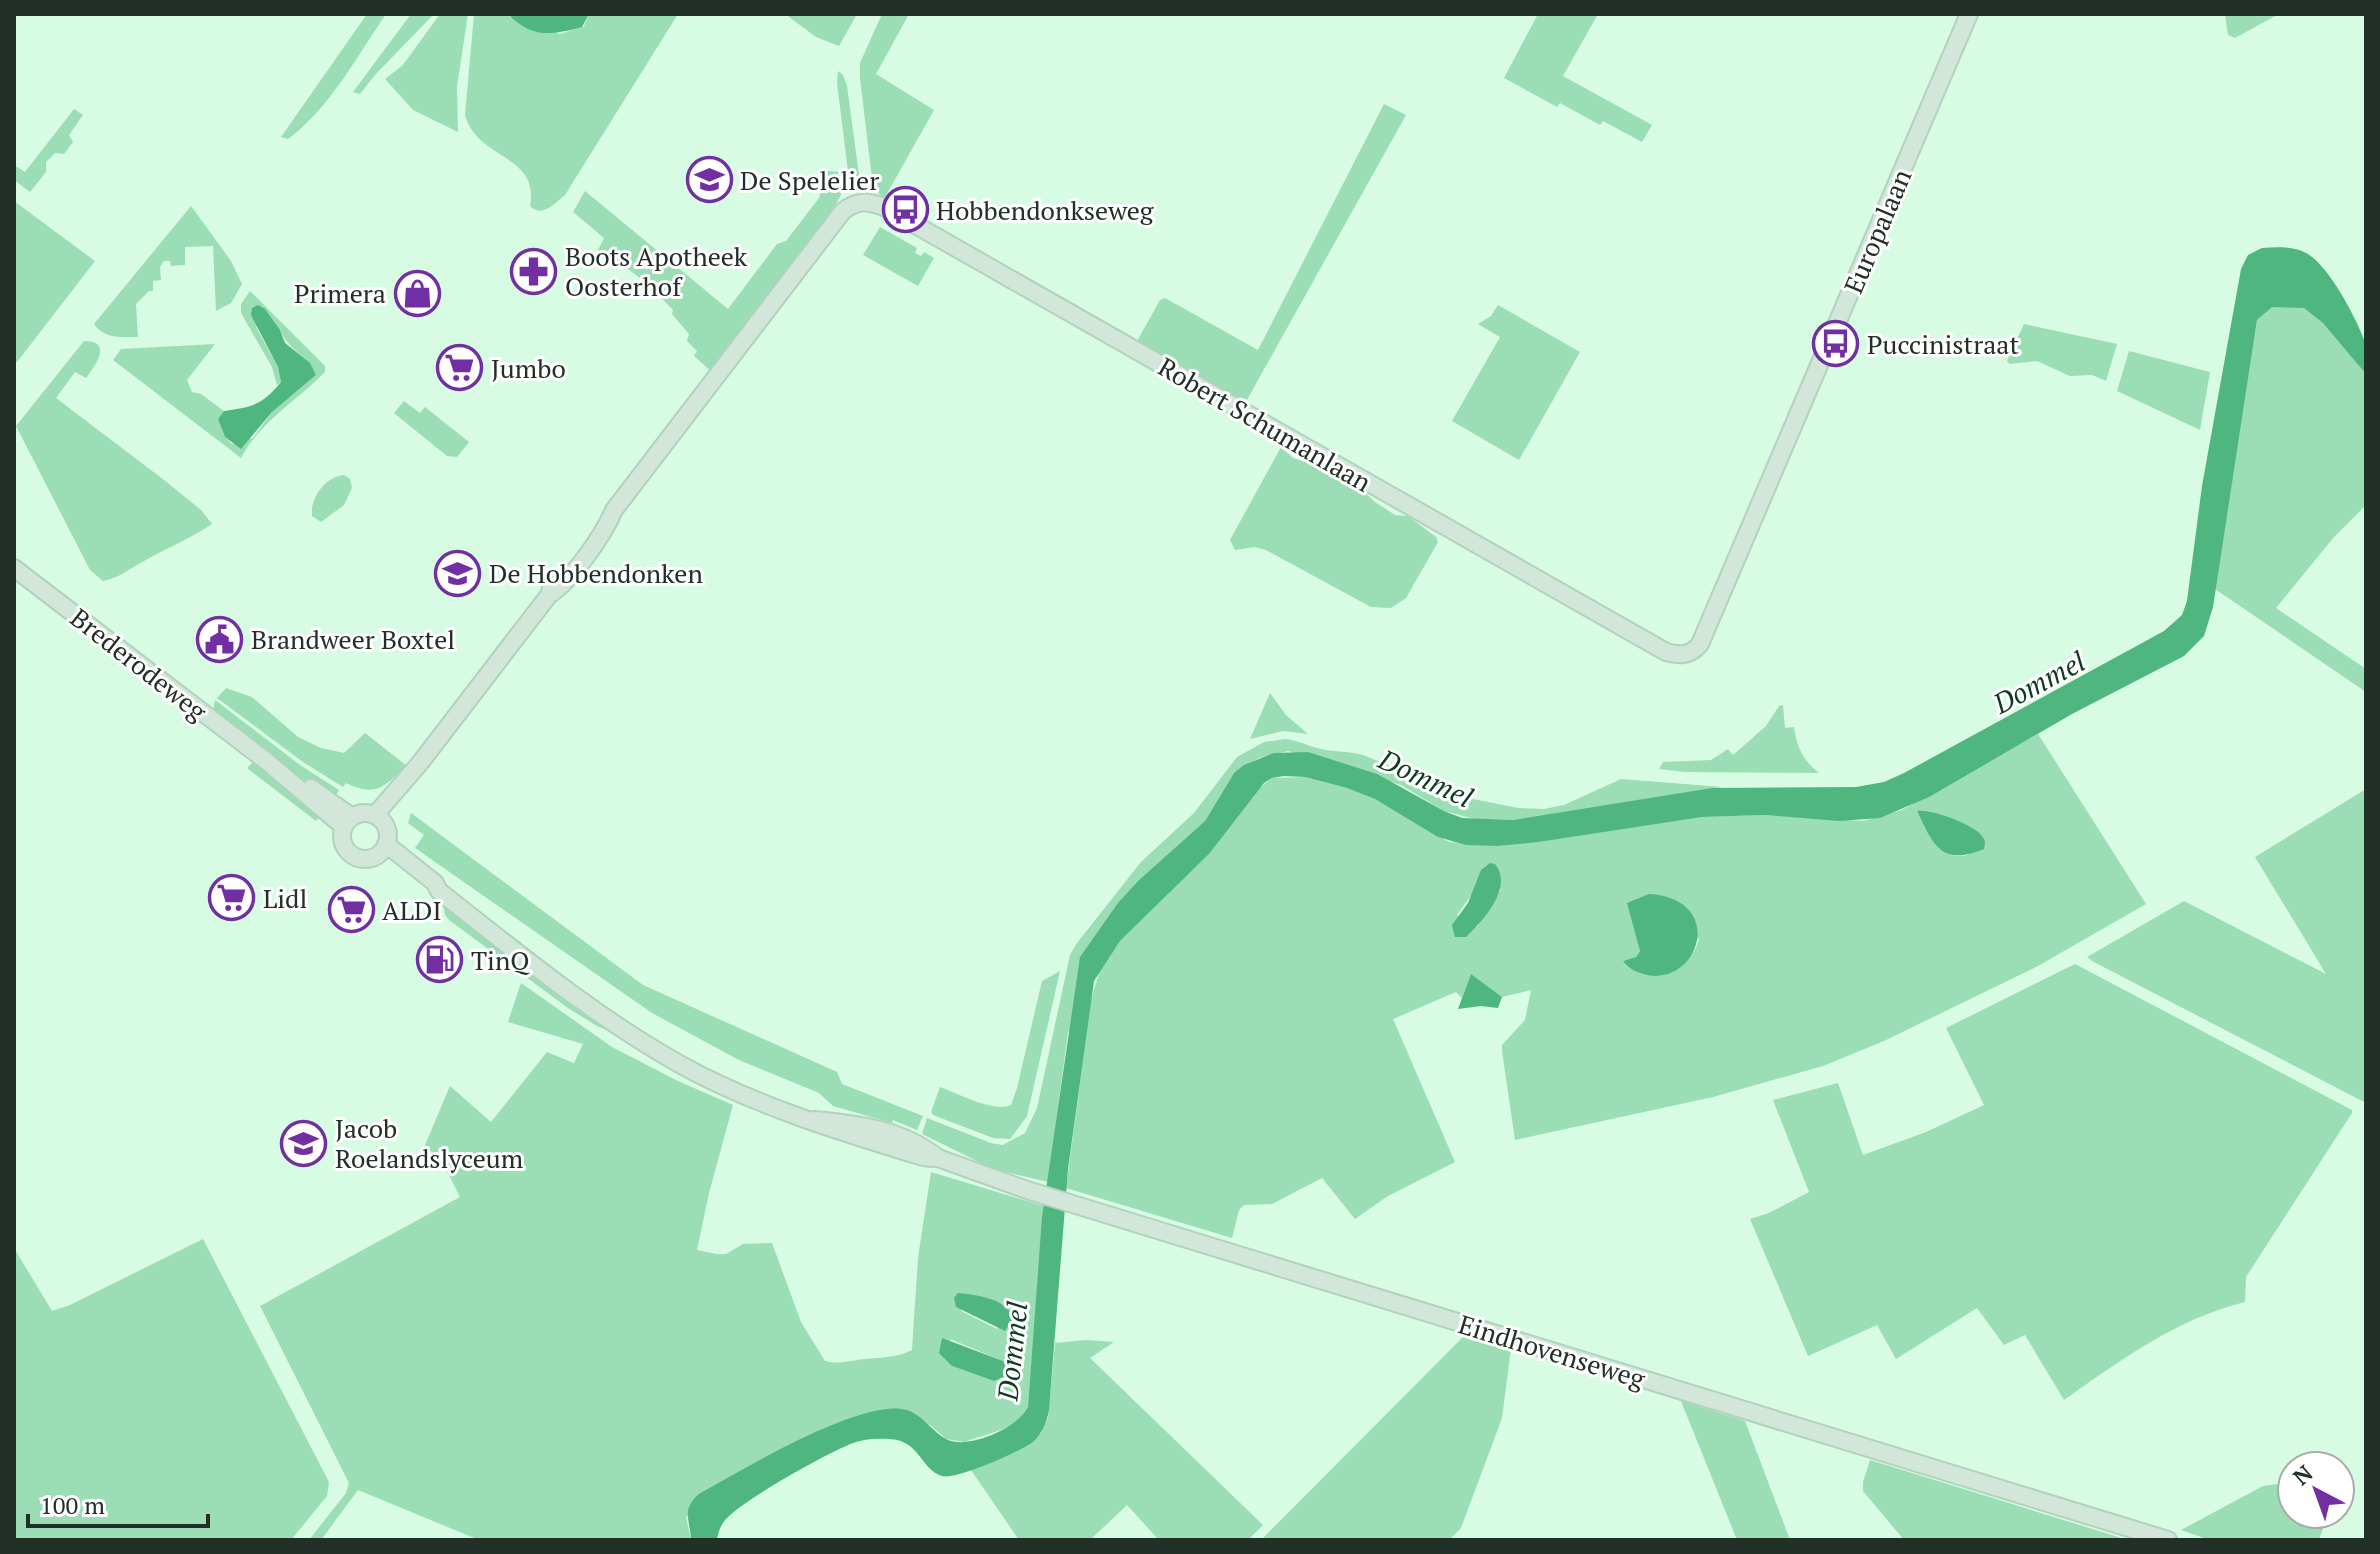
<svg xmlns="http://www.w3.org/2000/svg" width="2380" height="1554" viewBox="0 0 2380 1554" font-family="'PT Serif',serif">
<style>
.green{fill:#9bddb5;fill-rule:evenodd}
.water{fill:#50b67f}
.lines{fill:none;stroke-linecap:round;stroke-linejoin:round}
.secondary-casing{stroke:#b1d2bd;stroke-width:20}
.secondary{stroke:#d2e6da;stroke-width:16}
.labels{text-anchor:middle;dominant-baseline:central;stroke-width:6;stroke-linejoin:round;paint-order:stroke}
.poi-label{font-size:26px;fill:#223027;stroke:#fff;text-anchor:start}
.street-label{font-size:26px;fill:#223027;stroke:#fff}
.water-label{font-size:28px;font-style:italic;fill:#0e3923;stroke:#fff}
</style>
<rect width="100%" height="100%" fill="#d8fbe4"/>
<path class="green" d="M367 14H386C357 56 330 108 288 139L281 137Z
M411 14H434L375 75 360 94 353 92Z
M440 14H468L457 86 458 132 413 110 385 79 403 65Z
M474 14H508L510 17 560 34 584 26 589 14H678L565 195C554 204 542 218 530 206 540 154 477 160 465 115Z
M785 14H857L839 46 816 37Z
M882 14H909L876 74 934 110 884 199 873 187 860 78V63Z
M1538 14H1598L1563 76 1652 125 1642 142 1603 121 1600 125 1560 103 1557 107 1504 78Z
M2225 14H2274L2275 16 2235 38 2228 35Z
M838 71 843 75 847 86 860 182 857 193H852L850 187 837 83Z
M1384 104 1406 115 1243 407 1136 343 1160 300 1165 298 1258 350Z
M74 109 83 115 69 135 73 142 64 154 55 153 46 162V172L30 192 14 180V165L25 172Z
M826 171 841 172V195L829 216 712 372 694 356 697 351 687 341 689 334 672 314 673 310 648 284 612 257 610 259 598 250 604 238 573 212 585 191 728 309 777 244 786 241 819 198Z
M14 201 95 261 17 362 14 360Z
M191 206 231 261 242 284 231 303 216 311 213 246 185 247V265L171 266 170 261H164L160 267 161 280 153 281V291H149L136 304 138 337C120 337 104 339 94 324Z
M880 227 917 248 915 253 921 256 924 252 934 258 918 286 863 255Z
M250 291 325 366V372C296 402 261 420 241 458L113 360 121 349 215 344 187 380 192 392 201 394 224 411 218 419 225 437 232 444 253 438 272 412 316 375C306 356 288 348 280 330L256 327 278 367 281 382 277 385 272 367 241 313V304Z
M1498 305 1580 352 1519 460 1452 421 1500 337 1478 324 1491 316Z
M2298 306C2322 312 2350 355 2366 374V505L2334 537 2276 608 2366 669V692L2215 589 2257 320 2271 307Z
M2024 324 2117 344 2106 381 2092 375 2070 376 2037 361 2010 364 2007 361Z
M84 341C113 341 96 365 86 378L75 372 56 398 164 480 201 510 212 524C190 539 167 548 144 561 130 568 120 578 103 581L90 570 16 426Z
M2129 351 2210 372 2200 430 2117 391Z
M404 401 420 413 425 407 469 442 457 457 447 456 394 413Z
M1281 447 1293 458 1325 468 1360 488 1375 502 1395 515 1408 516 1436 537 1438 542 1406 598 1391 608 1371 607 1266 550 1255 547 1235 550 1230 540Z
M344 475 350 479 352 488 344 505 321 522 312 516C310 498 325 477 344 475Z
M226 688 252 697 298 737 321 748 344 753 365 733 407 766C384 786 377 798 346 783L343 787 303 762 217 698Z
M1270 693 1286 715 1308 734 1283 731 1250 739Z
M215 700 300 765 339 790 333 800 260 749 213 712Z
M1783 705 1785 728 1794 727C1797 748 1803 760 1819 773L1685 772 1659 769 1663 762 1711 760 1728 749 1733 755 1766 726 1779 706Z
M2038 734 2146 904 2038 966 1884 1041 1823 1066 1713 1097 1515 1140 1502 1051V1045L1525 1020 1531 990 1502 997 1471 974 1462 998 1456 992 1393 1019 1455 1162 1388 1196 1355 1219 1322 1178 1272 1204 1244 1205 1239 1210 1232 1238 1066 1188 1091 1000 1100 970 1120 941 1209 854 1256 791 1272 778 1305 777 1347 788 1375 799 1449 842 1498 846 1702 817 1764 815 1863 821 1902 810ZM1917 811C1957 818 1954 817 1968 855 1939 861 1928 834 1917 811ZM1501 889 1477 927 1457 915 1472 894ZM1633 916 1699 939C1697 946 1693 956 1686 960 1669 970 1636 981 1623 961L1636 957 1640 951Z
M1285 739C1297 740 1305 745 1317 748 1331 752 1348 751 1363 755L1473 799 1518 808 1544 809 1564 805 1621 779 1722 787 1553 815 1513 820 1475 819 1444 811 1401 785 1288 751 1259 758 1234 773 1205 821 1139 880 1068 1032 1048 1182 993 1169 922 1134 927 1118 991 1143 1003 1145 1025 1133 1037 1108 1070 955 1077 943 1141 862 1194 813 1237 757 1264 742Z
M255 760 322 814 316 821 247 768Z
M2366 789V1103L2092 961 2087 957 2184 901 2326 974 2255 857Z
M411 813 643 985 837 1072 842 1084 923 1116 917 1130 893 1120 892 1123 833 1106 819 1093 739 1060 652 1013 415 848 424 835 408 823Z
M443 904 622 1036 597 1026 568 1008 449 920 445 915Z
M2075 964 2352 1110V1113L2246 1277 2245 1302C2176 1319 2121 1360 2064 1400L2025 1335 2004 1345 1977 1308 1896 1359 1877 1325 1808 1356 1750 1219 1769 1213 1809 1192 1773 1100 1838 1083 1863 1155 1926 1132 1984 1105 1946 1028Z
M1060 971 1027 1116 1010 1139 993 1138 933 1115 931 1112 940 1087C957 1093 994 1113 1011 1105L1017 1088 1042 981Z
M521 983 612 1047 678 1081 733 1105 709 1193 697 1250 716 1254H726L743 1244 772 1243 801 1322 825 1361C840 1365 851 1360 866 1359 883 1357 896 1358 912 1350L918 1258 931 1172 1044 1206 1028 1407 1024 1416 1004 1429 964 1442 946 1439 930 1425 890 1409 857 1416 686 1517 691 1540H479L358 1490 321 1540H309L346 1493 349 1483 260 1306 460 1197 447 1171 425 1145 450 1086 491 1122 547 1052 574 1063 583 1044 508 1022ZM965 1294 987 1298 1008 1307 997 1329 961 1311ZM950 1339 1003 1361 994 1381 952 1366Z
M203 1239 329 1482 327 1496 291 1540H14V1248L52 1311 70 1305Z
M1466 1334 1511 1348 1502 1418 1461 1528 1449 1540H1261Z
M1086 1340 1114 1342 1090 1358 1263 1525 1248 1540H1159L1127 1505 1090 1540H1019L971 1470 1026 1445 1041 1433 1048 1418 1055 1343Z
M1681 1401 1745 1421 1790 1540H1737Z
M1870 1460 2128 1540H1904L1863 1491V1482Z
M2292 1482V1514H2328L2319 1540H2210L2181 1530 2263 1486Z"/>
<path class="water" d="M508 14H589L582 27C552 35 532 39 508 14Z
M2262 248C2276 247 2293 246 2306 253 2329 265 2356 318 2365 342 2368 351 2366 364 2366 374L2323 323 2304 308 2272 307 2257 320 2213 607 2204 636 2184 656 2072 714 1929 797 1880 818 1839 821 1764 815 1702 817 1538 842 1498 846 1466 845 1438 837 1375 799 1347 788 1305 777 1284 776 1272 778 1264 783 1209 854 1120 941 1094 981 1068 1169 1049 1410C1047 1422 1042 1434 1033 1442 1019 1452 957 1480 942 1476 920 1469 920 1440 889 1439 878 1438 863 1439 853 1443 825 1454 747 1498 727 1518 721 1524 718 1532 717 1540H691C690 1520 681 1509 699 1494 742 1470 855 1402 902 1409 922 1412 931 1432 948 1440 970 1449 1018 1428 1028 1407L1042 1217 1080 957 1118 903 1139 880 1205 821 1234 773 1244 765 1274 753 1308 752 1377 774 1444 811 1462 818 1513 820 1712 788 1856 787 1884 782 1904 773 2164 631 2182 615 2187 601 2202 486 2241 269 2248 255Z
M258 305 265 309 280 330 285 343 310 363 316 375 272 412 241 449 225 437 218 419 224 411C253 407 262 405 281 382L278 367 251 315 252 308Z
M1917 811C1931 809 1973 824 1982 836 1986 841 1985 843 1984 849 1942 866 1934 847 1917 811Z
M1490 863 1495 864C1514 887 1483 921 1466 937H1455L1452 925 1468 903 1481 870Z
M1649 894C1729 899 1698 990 1643 974 1634 971 1628 968 1623 961L1636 957 1640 951 1627 903Z
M1471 974 1502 997 1498 1008 1481 1006 1458 1009Z
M958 1293C978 1295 1004 1298 1014 1317L1005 1331 956 1307 954 1298Z
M942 1338 1003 1361 1009 1368 1005 1376 994 1381 952 1366 939 1353Z"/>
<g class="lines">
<defs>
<path id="secondary" d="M14 568 265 760 344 827
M549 595C572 580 603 536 614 510L843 211C857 200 868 201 884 207L1666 652C1680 656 1690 656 1700 644L1969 14
M311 788 352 817
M342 836a23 23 0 1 1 46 0a23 23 0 1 1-46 0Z
M375 815 420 763 549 595 552 586
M386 844 435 883 439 891C518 953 595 1017 683 1066 756 1106 844 1133 923 1157L933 1158
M814 1120C858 1124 902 1129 938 1158L1027 1190 2168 1540"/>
</defs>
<use href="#secondary" class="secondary-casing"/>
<use href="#secondary" class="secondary"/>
</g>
<defs>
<symbol id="school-ring" viewBox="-11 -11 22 22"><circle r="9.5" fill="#fff" stroke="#722fa3" stroke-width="1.5"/><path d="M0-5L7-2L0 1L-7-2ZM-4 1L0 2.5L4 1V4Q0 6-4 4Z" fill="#722fa3"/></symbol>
<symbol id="bus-ring" viewBox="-11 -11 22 22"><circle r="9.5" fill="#fff" stroke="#722fa3" stroke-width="1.5"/><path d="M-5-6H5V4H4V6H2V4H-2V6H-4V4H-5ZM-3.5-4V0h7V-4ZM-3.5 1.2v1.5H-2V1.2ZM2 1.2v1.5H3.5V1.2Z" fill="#722fa3"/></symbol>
<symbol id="pharmacy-ring" viewBox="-11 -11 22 22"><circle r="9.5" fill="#fff" stroke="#722fa3" stroke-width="1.5"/><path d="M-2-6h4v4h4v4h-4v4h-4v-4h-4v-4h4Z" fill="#722fa3"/></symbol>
<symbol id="shop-ring" viewBox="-11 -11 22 22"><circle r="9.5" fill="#fff" stroke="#722fa3" stroke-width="1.5"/><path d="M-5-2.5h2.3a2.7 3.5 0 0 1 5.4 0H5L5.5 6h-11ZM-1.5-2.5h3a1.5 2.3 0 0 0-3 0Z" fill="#722fa3"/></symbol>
<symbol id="supermarket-ring" viewBox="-11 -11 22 22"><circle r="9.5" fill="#fff" stroke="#722fa3" stroke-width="1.5"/><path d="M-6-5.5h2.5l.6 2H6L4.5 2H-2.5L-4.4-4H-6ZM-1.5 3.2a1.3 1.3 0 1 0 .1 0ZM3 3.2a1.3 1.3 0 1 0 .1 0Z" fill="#722fa3"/></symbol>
<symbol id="civic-ring" viewBox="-11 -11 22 22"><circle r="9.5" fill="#fff" stroke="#722fa3" stroke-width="1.5"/><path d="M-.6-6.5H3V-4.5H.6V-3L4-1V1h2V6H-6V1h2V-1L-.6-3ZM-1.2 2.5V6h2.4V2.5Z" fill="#722fa3"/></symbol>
<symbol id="fuel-ring" viewBox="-11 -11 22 22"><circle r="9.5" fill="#fff" stroke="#722fa3" stroke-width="1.5"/><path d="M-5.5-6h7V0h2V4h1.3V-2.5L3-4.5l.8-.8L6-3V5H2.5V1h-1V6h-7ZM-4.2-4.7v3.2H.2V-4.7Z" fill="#722fa3"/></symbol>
</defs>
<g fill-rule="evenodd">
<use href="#school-ring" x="684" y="154" width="51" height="51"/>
<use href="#bus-ring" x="880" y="184" width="51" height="51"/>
<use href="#pharmacy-ring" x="508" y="246" width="51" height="51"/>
<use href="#shop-ring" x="392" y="268" width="51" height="51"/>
<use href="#bus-ring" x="1810" y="318" width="51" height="51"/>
<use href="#supermarket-ring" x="434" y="342" width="51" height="51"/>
<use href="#school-ring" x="432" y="548" width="51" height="51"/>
<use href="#civic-ring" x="194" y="614" width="51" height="51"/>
<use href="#supermarket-ring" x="206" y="872" width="51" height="51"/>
<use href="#supermarket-ring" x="326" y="884" width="51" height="51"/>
<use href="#fuel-ring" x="414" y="934" width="51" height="51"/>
<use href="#school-ring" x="278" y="1118" width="51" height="51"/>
</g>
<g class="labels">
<g class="poi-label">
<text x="740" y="180">De Spelelier</text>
<text x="936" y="210">Hobbendonkseweg</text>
<text x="565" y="256">Boots Apotheek<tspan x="565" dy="30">Oosterhof</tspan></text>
<text x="386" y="293" text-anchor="end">Primera</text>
<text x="1867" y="344">Puccinistraat</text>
<text x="491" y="368">Jumbo</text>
<text x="489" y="573">De Hobbendonken</text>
<text x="251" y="639">Brandweer Boxtel</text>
<text x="263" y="898">Lidl</text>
<text x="382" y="910">ALDI</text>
<text x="471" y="960">TinQ</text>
<text x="335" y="1128">Jacob<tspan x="335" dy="30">Roelandslyceum</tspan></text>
</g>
<g class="street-label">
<text transform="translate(1877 231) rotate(-67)">Europalaan</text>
<text transform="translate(1265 424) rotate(30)">Robert Schumanlaan</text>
<text transform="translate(139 664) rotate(38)">Brederodeweg</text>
<text transform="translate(1552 1351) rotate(17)">Eindhovenseweg</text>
</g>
<g class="water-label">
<text transform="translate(2039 682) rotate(-28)">Dommel</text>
<text transform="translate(1426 778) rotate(25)">Dommel</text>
<text transform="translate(1012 1351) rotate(-84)">Dommel</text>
</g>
</g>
<rect width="2380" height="1554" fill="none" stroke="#223027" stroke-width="32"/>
<g transform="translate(2316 1490) rotate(319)"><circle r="38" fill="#ffffff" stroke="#a7aca9" stroke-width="2"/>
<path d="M0-6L14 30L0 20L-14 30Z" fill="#722fa3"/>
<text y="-12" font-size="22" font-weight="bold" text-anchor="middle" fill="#223027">N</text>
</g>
<path d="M28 1514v12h180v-12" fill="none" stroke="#223027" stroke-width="4"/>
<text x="40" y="1514" font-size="24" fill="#223027" stroke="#ffffff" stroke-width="6" paint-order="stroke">100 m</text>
</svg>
